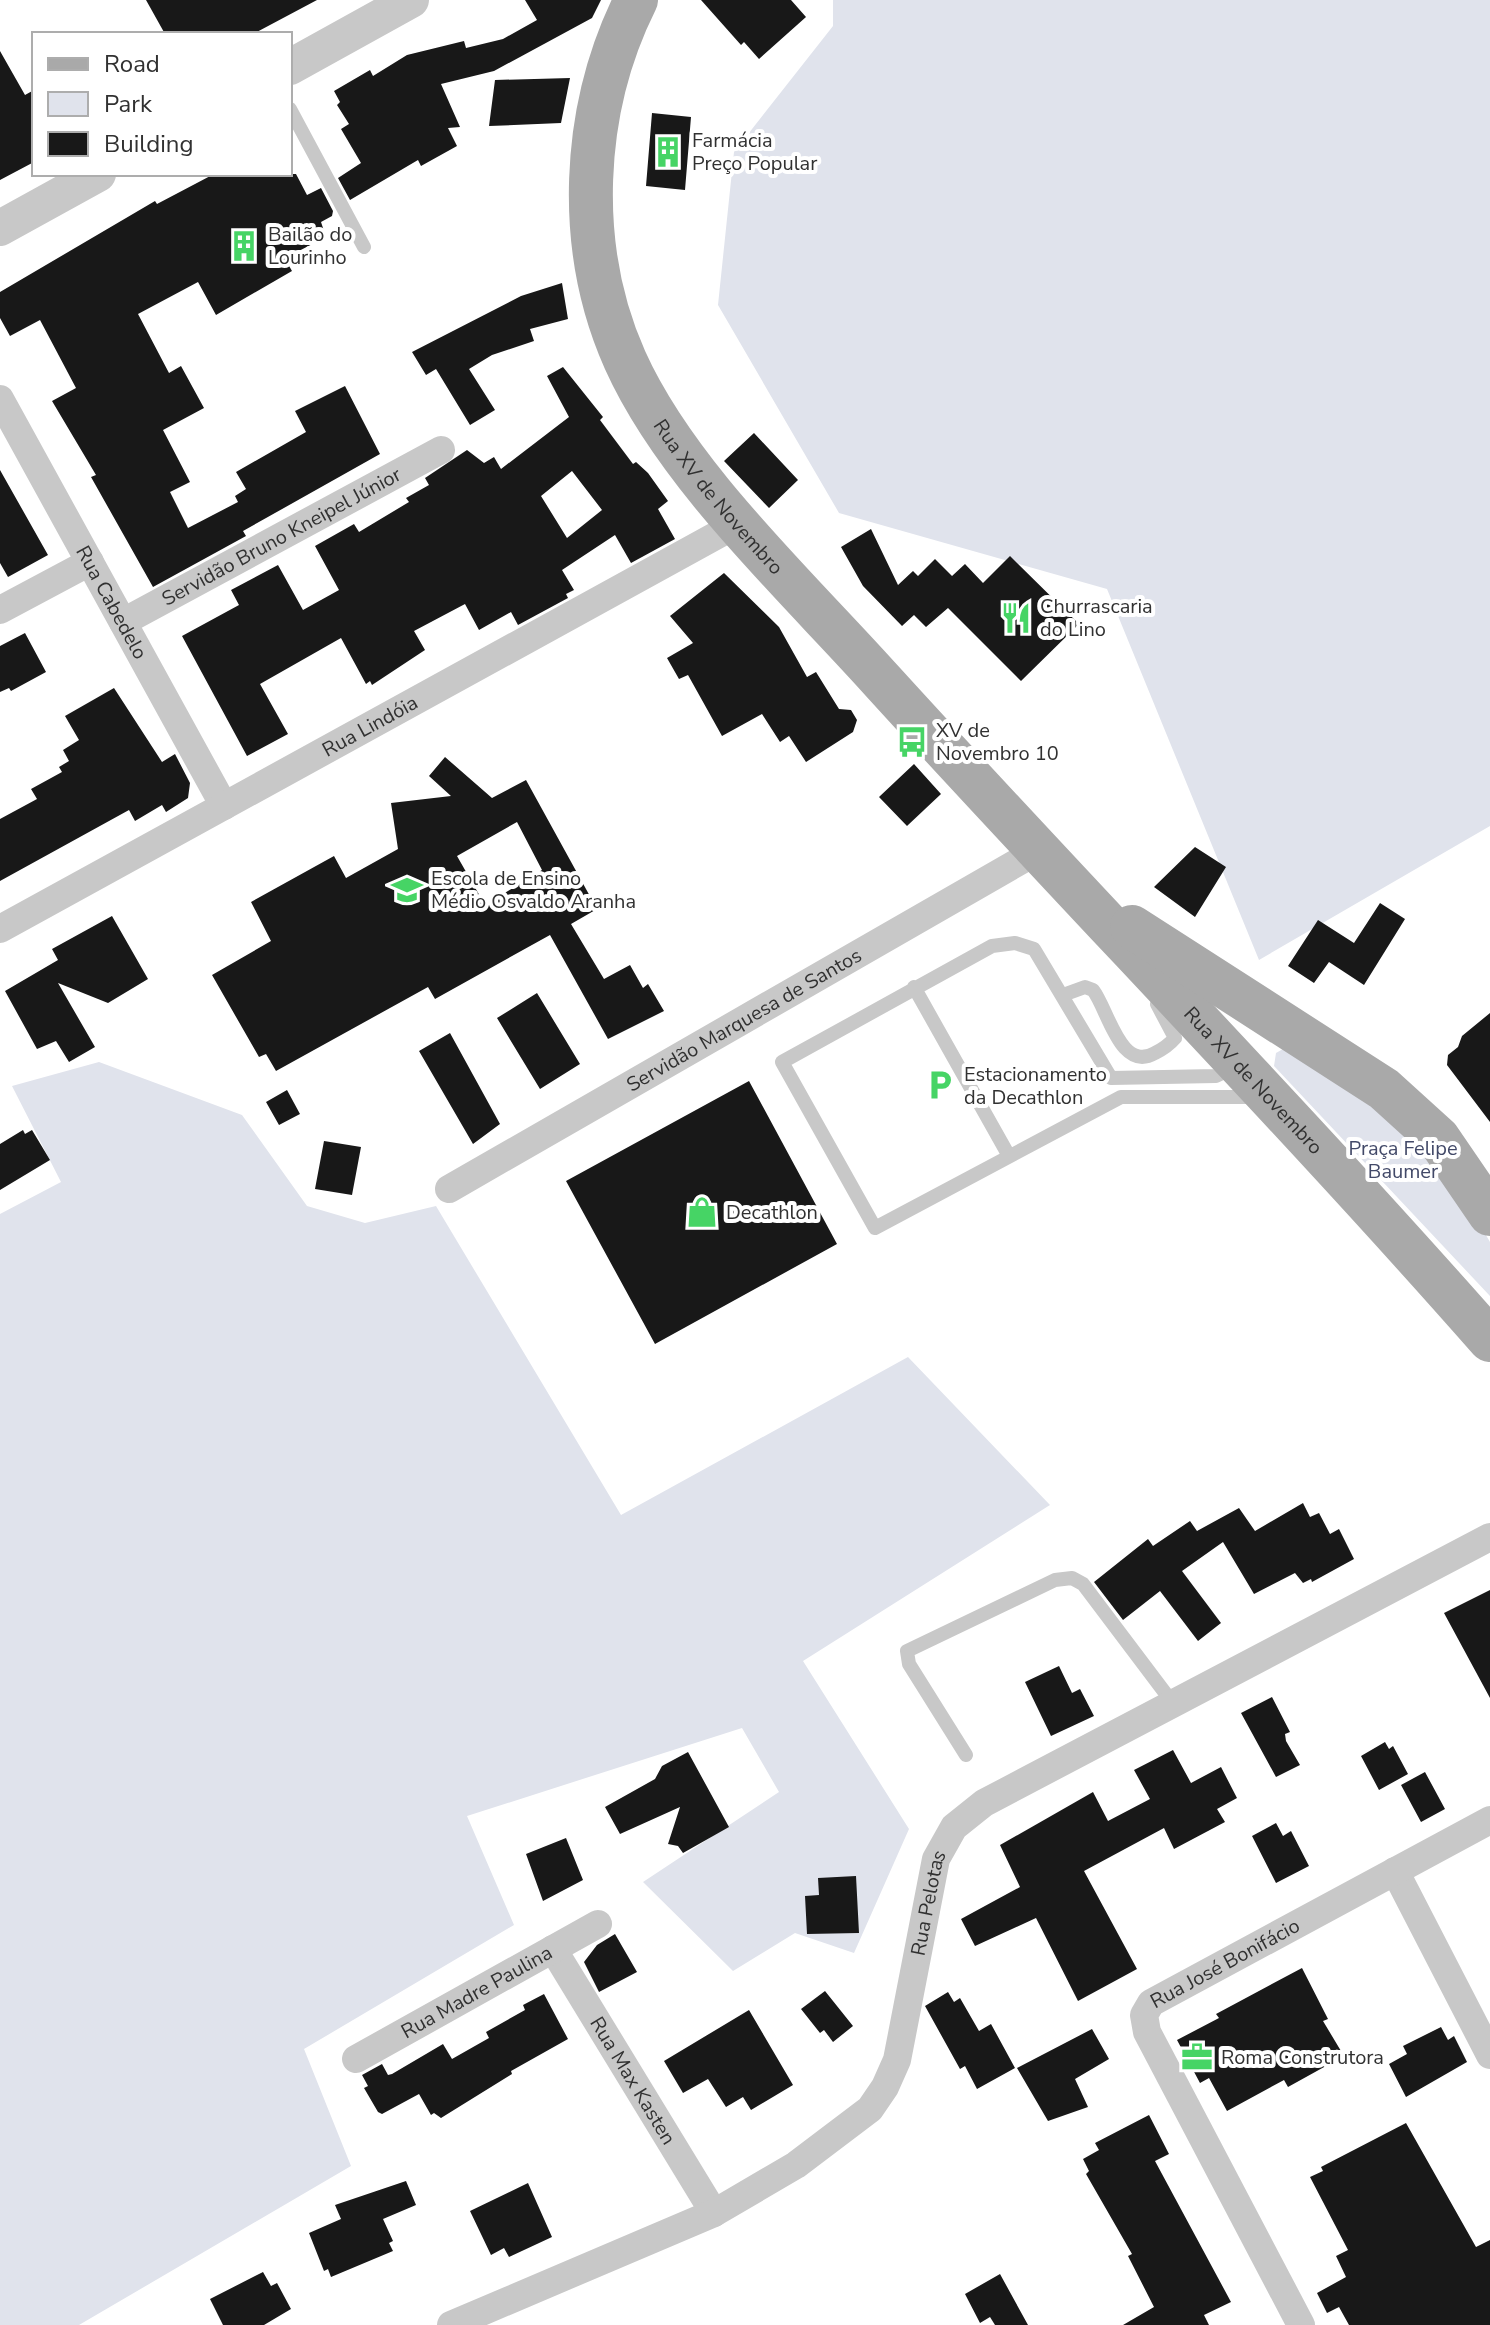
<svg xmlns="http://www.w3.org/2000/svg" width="1490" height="2325" viewBox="0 0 1490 2325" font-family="'Nunito Sans',sans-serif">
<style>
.green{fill:#e0e3ec}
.building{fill:#181818;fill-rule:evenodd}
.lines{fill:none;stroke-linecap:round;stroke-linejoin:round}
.service{stroke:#c8c8c8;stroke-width:14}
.minor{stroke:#c8c8c8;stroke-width:28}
.tertiary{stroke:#c8c8c8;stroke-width:36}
.primary{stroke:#a9a9a9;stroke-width:44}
.labels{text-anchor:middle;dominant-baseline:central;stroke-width:8;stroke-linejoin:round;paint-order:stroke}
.poi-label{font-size:20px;fill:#313131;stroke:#fff;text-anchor:start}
.street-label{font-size:20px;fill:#313131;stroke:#fff}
.park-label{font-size:20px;fill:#424968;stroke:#fff}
</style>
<rect width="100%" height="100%" fill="#fff"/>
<path class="green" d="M833 0H1490V826L1259 960 1107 589 839 513 718 305 734 152 833 26Z
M1283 1049 1363 1090 1446 1167 1490 1242V1296L1274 1066 1276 1053Z
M99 1062 242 1115 307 1206 365 1223 436 1206 621 1515 908 1357 1050 1505 803 1661 909 1829 854 1953 795 1933 733 1971 643 1882 779 1792 742 1728 467 1816 514 1925 304 2049 351 2166 79 2325H0V1214L61 1182 12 1086Z"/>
<path class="building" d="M146 0H317L253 34H165Z
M525 0H601L592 18 494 71 441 84 460 127 448 128 457 146 421 166 418 160 350 200 338 178 361 163 341 129 349 124 337 105 340 102 334 91 370 70 373 76 407 55 464 41 466 48 503 39 537 20Z
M701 0H791L806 17 759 59 744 42 741 45Z
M0 51 25 95 34 90V162L0 180Z
M570 78 561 123 489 126 495 80Z
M652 113 691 117 685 190 646 186Z
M214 174H296L307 195 321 188 333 211 332 216 321 222 326 237 291 255 294 261 288 264 292 271 216 315 198 282 138 314 169 373 181 366 204 408 163 430 190 482 170 492 188 528 238 502 235 496 246 489 236 472 306 432 295 411 345 386 380 454 243 531 246 536 153 587 91 477 96 475 52 401 76 388 40 320 10 336 0 318V292L155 201 157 204Z
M562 283 568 319 530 329 534 341 492 355 469 369 495 410 470 425 436 369 426 375 412 352 521 296Z
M563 367 603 417 600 420 633 464 636 462 648 473 668 501 658 509 675 539 631 563 615 535 562 570 574 590 566 594 568 598 518 625 511 612 479 630 465 604 414 631 425 650 372 685 370 681 366 684 341 638 260 684 288 734 247 756 182 636 239 605 231 590 278 565 303 610 339 590 315 546 354 524 359 532 409 502 406 498 429 485 425 478 467 450 484 463 494 457 501 469 569 417 547 376ZM572 471 602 510 567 538 541 496Z
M754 433 798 480 769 508 724 461Z
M0 470 48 555 8 577 0 563Z
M871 529 898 585 913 571 918 576 935 559 952 576 965 564 983 583 1010 556 1079 624 1021 681 948 608 926 627 914 615 902 626 863 586 841 547Z
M724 573 779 627 807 677 816 672 839 709 851 710 857 720 853 732 806 762 789 736 780 742 762 714 722 736 688 675 679 679 667 658 693 643 670 616Z
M25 633 46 672 11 691 9 688 0 692V646Z
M114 688 162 762 175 754 190 783 188 798 166 812 162 805 135 821 129 810 0 881V819L37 799 31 789 62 772 59 767 69 761 63 750 79 740 65 716Z
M445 757 492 798 526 780 597 909 571 924 604 979 630 965 643 988 648 984 664 1011 608 1039 550 935 435 999 428 987 276 1071 266 1054 259 1057 212 975 271 941 251 902 334 856 346 878 398 849 391 803 451 796 429 776ZM517 822 542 870 485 905 457 856Z
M914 764 941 794 907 826 879 797Z
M1195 847 1226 867 1195 917 1154 887Z
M1380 903 1405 919 1364 985 1329 962 1314 983 1288 966 1318 920 1354 943Z
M112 916 148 979 108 1003 58 983 95 1047 69 1062 56 1041 37 1049 5 991 58 960 52 949Z
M537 993 580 1064 540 1089 497 1018Z
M1490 1013V1122L1447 1065 1448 1055 1458 1047 1462 1036Z
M450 1033 500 1124 473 1144 419 1051Z
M749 1081 837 1244 655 1344 566 1181Z
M287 1090 300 1114 279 1125 266 1102Z
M23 1130 25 1134 32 1130 50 1160 0 1190V1144Z
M324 1141 361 1147 352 1195 315 1189Z
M1303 1503 1310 1517 1319 1513 1330 1534 1339 1529 1354 1559 1312 1582 1311 1579 1303 1583 1295 1573 1254 1594 1223 1542 1182 1571 1221 1623 1198 1641 1160 1591 1123 1620 1094 1582 1148 1539 1153 1546 1190 1521 1197 1531 1239 1508 1255 1531Z
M1490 1590V1698L1444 1613Z
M1059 1666 1072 1693 1080 1689 1094 1716 1051 1736 1025 1682Z
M1272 1697 1290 1732 1285 1734 1286 1741 1300 1765 1276 1777 1241 1713Z
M1385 1742 1389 1749 1393 1746 1408 1774 1379 1790 1361 1756Z
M1173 1750 1191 1783 1221 1767 1237 1798 1217 1809 1225 1822 1174 1849 1164 1828 1084 1871 1137 1969 1078 2001 1036 1918 975 1946 961 1919 1020 1887 1000 1845 1093 1792 1108 1821 1150 1799 1134 1770Z
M688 1752 729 1827 683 1853 678 1846 668 1844 680 1807 620 1834 605 1807 655 1779 662 1766Z
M1425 1772 1445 1809 1421 1822 1401 1785Z
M1276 1823 1283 1836 1291 1831 1309 1866 1276 1883 1252 1836Z
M566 1838 583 1880 543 1901 526 1854Z
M856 1876 859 1933 807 1934 805 1896 819 1895 818 1878Z
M615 1934 637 1972 599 1992 584 1962 597 1945Z
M1302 1968 1328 2019 1323 2021 1344 2056 1288 2087 1284 2080 1227 2111 1209 2078 1200 2083 1177 2040 1219 2018 1216 2014Z
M825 1991 853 2026 833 2042 824 2030 820 2033 801 2009Z
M948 1992 954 2002 960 1998 979 2031 991 2024 1015 2068 977 2089 965 2066 960 2069 925 2006Z
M544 1994 568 2039 511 2071 512 2074 441 2118 434 2113 431 2115 419 2094 382 2114 378 2112 364 2088 368 2086 362 2075 382 2064 388 2075 392 2074 443 2044 452 2059 489 2038 486 2032 525 2010 523 2005Z
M749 2010 793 2085 751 2110 743 2097 726 2107 708 2079 683 2093 664 2061Z
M1441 2027 1448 2040 1454 2036 1467 2062 1406 2097 1389 2064 1407 2054 1403 2046Z
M1092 2029 1109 2059 1075 2079 1088 2107 1048 2121 1017 2068Z
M1149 2115 1169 2154 1155 2161 1231 2302 1204 2315 1209 2325H1123L1154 2307 1128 2256 1132 2254 1086 2174 1089 2171 1083 2159 1099 2150 1095 2143Z
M1406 2123 1476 2247 1490 2240V2325H1349L1339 2307 1327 2313 1317 2293 1346 2277 1336 2256 1348 2250 1310 2177 1323 2171 1321 2167Z
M406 2181 416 2205 383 2219 393 2241 389 2243 393 2251 331 2277 328 2269 324 2271 309 2233 341 2219 335 2205Z
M528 2183 552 2237 509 2257 504 2248 491 2255 470 2211Z
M263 2272 271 2286 277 2283 291 2309 264 2325H223L210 2299Z
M1000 2274 1028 2325H995L990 2317 980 2323 965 2294Z"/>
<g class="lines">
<path class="service" d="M290 109 364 247
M914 987 1009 1156
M1063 995 1085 987 1093 990C1108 1009 1120 1073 1155 1053 1163 1049 1169 1045 1175 1038L1157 1004
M1235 1067 1216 1076 1111 1078 1034 949 1015 943 992 946 782 1062 875 1228 1121 1097H1255
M966 1755 909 1664 907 1651 1055 1580 1072 1578 1083 1584 1172 1702"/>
<g class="minor">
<path id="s1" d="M0 399 224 806"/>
<path d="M0 610 90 562"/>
<path id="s2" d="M123 622 441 450"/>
<path id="s3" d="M0 929 739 523"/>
<path id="s4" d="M449 1189 1039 850"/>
<path d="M1395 1871 1490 2055"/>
<path id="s5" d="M553 1949 714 2213"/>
<path id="s6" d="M356 2059 598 1924"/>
<path id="s7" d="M451 2325 714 2213 796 2165 870 2109 885 2087 897 2060 936 1859 954 1827 984 1803 1490 1537"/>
<path id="s8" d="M1301 2325 1147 2032 1144 2015 1151 2003 1490 1820"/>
</g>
<path class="tertiary" d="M290 67 411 0
M0 228 98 174"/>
<g class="primary">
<path id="s9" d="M636 0C581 110 575 248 625 360 677 476 798 587 883 682 1084 903 1293 1116 1490 1340"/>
<path d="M1132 927 1384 1089 1438 1138 1490 1214"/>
</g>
</g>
<defs>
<symbol id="building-bare" viewBox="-9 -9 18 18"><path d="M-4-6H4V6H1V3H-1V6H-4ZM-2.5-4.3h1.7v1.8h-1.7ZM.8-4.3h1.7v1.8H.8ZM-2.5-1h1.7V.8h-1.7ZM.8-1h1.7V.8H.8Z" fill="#46d465" stroke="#fff" stroke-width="2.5" paint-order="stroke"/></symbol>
<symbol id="restaurant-bare" viewBox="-9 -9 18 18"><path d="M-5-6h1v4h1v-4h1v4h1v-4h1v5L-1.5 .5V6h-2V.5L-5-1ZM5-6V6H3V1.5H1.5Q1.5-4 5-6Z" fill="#46d465" stroke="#fff" stroke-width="2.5" paint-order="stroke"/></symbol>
<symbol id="bus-bare" viewBox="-9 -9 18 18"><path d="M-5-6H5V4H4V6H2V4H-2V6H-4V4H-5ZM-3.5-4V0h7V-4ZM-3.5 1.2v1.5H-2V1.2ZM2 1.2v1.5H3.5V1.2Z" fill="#46d465" stroke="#fff" stroke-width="2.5" paint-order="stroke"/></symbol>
<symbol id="school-bare" viewBox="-9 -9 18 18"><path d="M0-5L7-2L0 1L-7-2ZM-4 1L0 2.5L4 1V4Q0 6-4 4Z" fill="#46d465" stroke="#fff" stroke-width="2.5" paint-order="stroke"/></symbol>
<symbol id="parking-bare" viewBox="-9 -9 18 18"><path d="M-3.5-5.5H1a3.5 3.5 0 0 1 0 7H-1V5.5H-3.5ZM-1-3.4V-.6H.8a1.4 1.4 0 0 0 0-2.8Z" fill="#46d465" stroke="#fff" stroke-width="2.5" paint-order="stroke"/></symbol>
<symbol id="shop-bare" viewBox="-9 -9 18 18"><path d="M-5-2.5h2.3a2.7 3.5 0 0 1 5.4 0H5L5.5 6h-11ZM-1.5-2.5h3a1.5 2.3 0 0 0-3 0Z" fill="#46d465" stroke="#fff" stroke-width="2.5" paint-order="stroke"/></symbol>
<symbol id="office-bare" viewBox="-9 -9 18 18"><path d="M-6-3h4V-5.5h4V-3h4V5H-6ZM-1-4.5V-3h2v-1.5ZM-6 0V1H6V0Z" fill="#46d465" stroke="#fff" stroke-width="2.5" paint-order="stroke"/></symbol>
</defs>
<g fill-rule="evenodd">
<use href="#building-bare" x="646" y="130" width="44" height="44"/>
<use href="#building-bare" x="222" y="224" width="44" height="44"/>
<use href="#restaurant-bare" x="994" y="596" width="44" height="44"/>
<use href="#bus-bare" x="890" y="720" width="44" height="44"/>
<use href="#school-bare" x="385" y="868" width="44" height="44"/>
<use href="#parking-bare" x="918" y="1063" width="44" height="44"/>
<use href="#shop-bare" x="680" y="1190" width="44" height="44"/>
<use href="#office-bare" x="1175" y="2035" width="44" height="44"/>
</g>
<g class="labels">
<g class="poi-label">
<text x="692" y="140">Farmácia<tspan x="692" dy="23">Preço Popular</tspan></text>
<text x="268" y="234">Bailão do<tspan x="268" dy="23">Lourinho</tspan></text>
<text x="1040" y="606">Churrascaria<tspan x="1040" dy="23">do Lino</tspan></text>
<text x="936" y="730">XV de<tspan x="936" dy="23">Novembro 10</tspan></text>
<text x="431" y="878">Escola de Ensino<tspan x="431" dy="23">Médio Osvaldo Aranha</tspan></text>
<text x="964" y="1074">Estacionamento<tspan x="964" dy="23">da Decathlon</tspan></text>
<text x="726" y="1212">Decathlon</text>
<text x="1221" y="2057">Roma Construtora</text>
</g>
<g class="street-label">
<text stroke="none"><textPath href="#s9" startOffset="538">Rua XV de Novembro</textPath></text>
<text stroke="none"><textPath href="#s2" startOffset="180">Servidão Bruno Kneipel Júnior</textPath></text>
<text stroke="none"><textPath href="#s1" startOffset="232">Rua Cabedelo</textPath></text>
<text stroke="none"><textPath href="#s3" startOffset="422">Rua Lindóia</textPath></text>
<text stroke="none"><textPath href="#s4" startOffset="340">Servidão Marquesa de Santos</textPath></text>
<text stroke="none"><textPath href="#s9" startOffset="1330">Rua XV de Novembro</textPath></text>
<text stroke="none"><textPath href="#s7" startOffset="690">Rua Pelotas</textPath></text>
<text stroke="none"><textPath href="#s8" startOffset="446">Rua José Bonifácio</textPath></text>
<text stroke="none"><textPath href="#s6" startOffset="138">Rua Madre Paulina</textPath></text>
<text stroke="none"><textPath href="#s5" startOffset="154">Rua Max Kasten</textPath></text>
</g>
<g class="park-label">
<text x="1403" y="1148">Praça Felipe<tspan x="1403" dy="23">Baumer</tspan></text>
</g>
</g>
<rect x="32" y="32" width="260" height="144" fill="#ffffff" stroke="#adadad" stroke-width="2"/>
<rect x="48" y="58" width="40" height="12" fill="#a9a9a9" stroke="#adadad" stroke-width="2"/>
<text x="104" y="72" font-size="24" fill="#313131">Road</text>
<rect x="48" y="92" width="40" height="24" fill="#e0e3ec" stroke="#adadad" stroke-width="2"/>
<text x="104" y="112" font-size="24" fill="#313131">Park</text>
<rect x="48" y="132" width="40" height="24" fill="#181818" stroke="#adadad" stroke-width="2"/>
<text x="104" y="152" font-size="24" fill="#313131">Building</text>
</svg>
